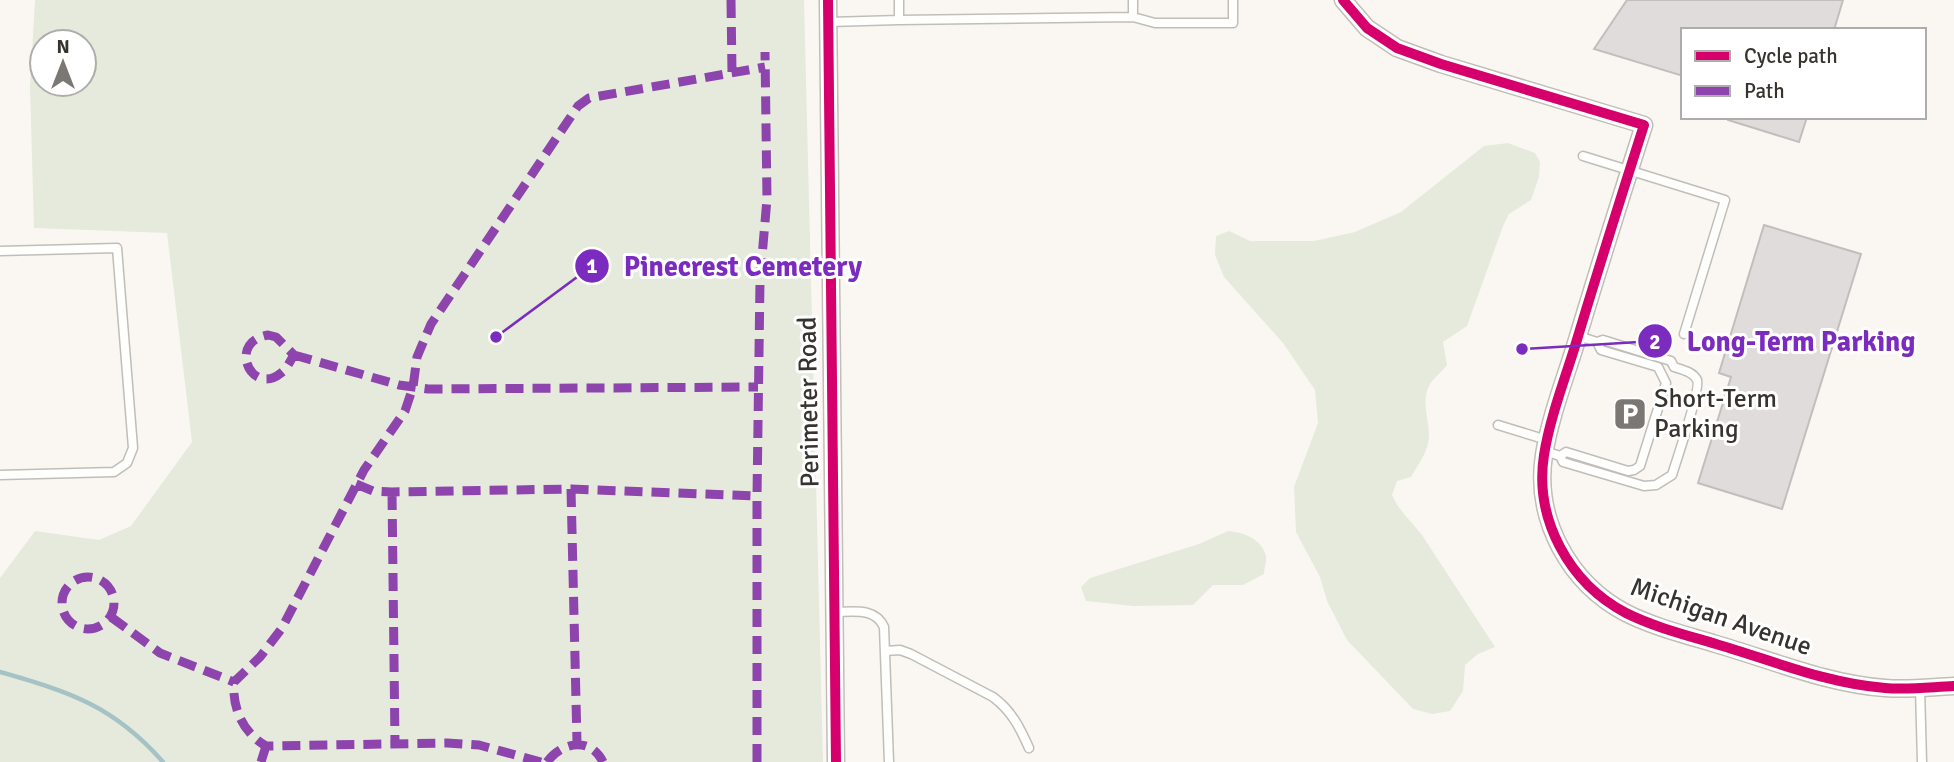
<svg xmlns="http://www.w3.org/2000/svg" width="1954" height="762" viewBox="0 0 1954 762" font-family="Signika,sans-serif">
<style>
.green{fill:#e5eadd;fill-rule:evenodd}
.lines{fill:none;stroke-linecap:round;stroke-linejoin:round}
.stream{stroke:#a5c2c5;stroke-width:4.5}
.building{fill:#e0dcdb;stroke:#c3bebe;stroke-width:2}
.lane-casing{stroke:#c1beb9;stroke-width:11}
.street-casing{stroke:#c1beb9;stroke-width:19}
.lane{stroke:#fefefd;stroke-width:8}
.street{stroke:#fefefd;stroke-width:16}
.quiet{stroke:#8e44ad;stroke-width:9;stroke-dasharray:18 9;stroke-linecap:butt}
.cycleway-casing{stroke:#fff;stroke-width:15}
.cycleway{stroke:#d6006c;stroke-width:10}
.labels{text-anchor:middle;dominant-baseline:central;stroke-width:6;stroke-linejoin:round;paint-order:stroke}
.poi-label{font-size:26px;fill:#37332e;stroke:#fff;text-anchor:start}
.street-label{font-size:26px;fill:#37332e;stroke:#fff}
.leader{fill:none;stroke:#7b2cbf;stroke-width:2.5}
.callout-dot{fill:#7b2cbf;stroke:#fff;stroke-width:2.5}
.mark-label{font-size:21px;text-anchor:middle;font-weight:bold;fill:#fff}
.callout-label{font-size:28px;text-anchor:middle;font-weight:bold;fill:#7b2cbf;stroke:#fff;stroke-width:6;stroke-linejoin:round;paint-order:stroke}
</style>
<rect width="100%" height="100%" fill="#faf7f2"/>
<path class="green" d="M35 0H804L823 762H0V578L35 531 99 540 131 526 192 442 167 233 34 228 30 87ZM84 42V84H42V42Z
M1508 143 1535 153 1540 162 1539 177 1531 200 1509 214 1503 226 1467 326 1443 342 1447 365C1442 372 1432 379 1429 386 1419 406 1434 427 1427 447 1424 457 1416 468 1411 477L1397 481 1392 495C1399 511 1411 521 1422 535L1495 647 1478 654 1465 665 1463 691 1450 711 1432 714 1413 709 1347 640 1327 601 1320 577 1296 532 1294 487 1318 423 1315 390 1283 343 1224 277 1215 255 1216 236 1229 231 1250 241H1314L1355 232 1401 212 1484 146Z
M1228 531C1243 532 1262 539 1266 556 1267 561 1264 569 1264 574L1243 585H1213L1193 605 1133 606 1086 601 1081 587 1090 578 1199 544Z"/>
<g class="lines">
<path class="stream" d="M0 672C70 692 114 706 163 762"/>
</g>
<path class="building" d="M1627 0H1843L1834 30H1683V76L1594 49Z
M1728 117H1807L1799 142 1728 120Z
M1764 225 1861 254 1782 509 1698 483 1731 377 1719 373Z"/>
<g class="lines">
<defs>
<path id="lane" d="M899 0V20L1133 17 1155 23H1233V0
M1133 0V17
M829 22 899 20
M1583 156 1725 200 1684 334
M0 251 117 248 133 448 127 463 114 472 0 475
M1498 425 1547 440
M1545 451 1560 456 1563 462 1644 486 1656 485 1672 475C1676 462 1701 388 1697 380 1693 372 1683 370 1674 367L1671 361 1603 340 1597 342 1578 336
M1560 456 1566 452 1628 471 1634 470 1640 466 1666 383 1658 367 1601 350 1597 342
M834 612C853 612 875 607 884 627L889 762
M885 651 900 650 911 654 993 697C1012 711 1020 728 1029 748
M1920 688 1922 762"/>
<path id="street" d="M828 0 836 762
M1343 0 1367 28 1397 48 1441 64 1644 125C1621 197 1598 270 1576 343 1565 379 1550 417 1544 455 1534 519 1569 583 1626 613 1654 627 1686 635 1716 644 1771 660 1828 684 1885 688 1908 690 1931 687 1954 686"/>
</defs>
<use href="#lane" class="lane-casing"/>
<use href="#street" class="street-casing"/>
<use href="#lane" class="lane"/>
<use href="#street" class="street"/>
<path class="quiet" d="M731 0 732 73
M268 335 276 337 294 355C290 361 287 369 281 373 252 397 226 342 268 335Z
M294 355 399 385 428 389 758 387
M356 484 373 491 392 492 571 489 757 496
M571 489 577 743
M392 492 395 744
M62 603a26 26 0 1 1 52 0a26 26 0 1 1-52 0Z
M111 617 160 653 234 682
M261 762 266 746
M541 762 479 745 447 743 266 746C243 733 232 708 234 682L260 657 282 628 364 470 405 411 413 387 417 357 431 324 578 106 589 98 765 67
M547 762C562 742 590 736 603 762
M757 762V496L760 280 767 199 765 52"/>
<defs>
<path id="cycleway" d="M828 0 836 762
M1343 0 1367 28 1397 48 1441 64 1644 125C1621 197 1598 270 1576 343 1565 379 1550 417 1544 455 1534 519 1569 583 1626 613 1654 627 1686 635 1716 644 1771 660 1828 684 1885 688 1908 690 1931 687 1954 686"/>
</defs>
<use href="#cycleway" class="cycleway-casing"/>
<use href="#cycleway" class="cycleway"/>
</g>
<defs>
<symbol id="parking-square" viewBox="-11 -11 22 22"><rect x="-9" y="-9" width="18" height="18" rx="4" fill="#7b7873" stroke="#fff"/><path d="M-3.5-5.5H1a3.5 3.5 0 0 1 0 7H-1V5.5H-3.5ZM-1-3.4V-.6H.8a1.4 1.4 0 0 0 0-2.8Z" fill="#fff"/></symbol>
</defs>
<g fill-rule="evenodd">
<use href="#parking-square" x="1611" y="395" width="38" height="38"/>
</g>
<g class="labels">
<g class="poi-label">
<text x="1654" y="399">Short-Term<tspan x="1654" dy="30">Parking</tspan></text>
</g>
<g class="street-label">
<text transform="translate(809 402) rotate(-91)">Perimeter Road</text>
<text transform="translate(1721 617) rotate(19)">Michigan Avenue</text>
</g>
</g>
<path class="leader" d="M496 337L592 266M1522 349L1655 341"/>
<g class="callout-dot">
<circle cx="496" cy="337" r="7"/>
<circle cx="1522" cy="349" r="7"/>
<circle cx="592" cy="266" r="18"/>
<circle cx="1655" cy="341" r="18"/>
</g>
<g class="mark-label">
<text x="592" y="273">1</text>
<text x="1655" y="349">2</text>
</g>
<g class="callout-label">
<text x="743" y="276">Pinecrest Cemetery</text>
<text x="1801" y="351">Long-Term Parking</text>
</g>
<rect x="1681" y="28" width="245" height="91" fill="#ffffff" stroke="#afadab" stroke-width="2"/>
<rect x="1695" y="51" width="35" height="10" fill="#d6006c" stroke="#afadab" stroke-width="2"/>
<text x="1744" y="63" font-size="21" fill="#37332e">Cycle path</text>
<rect x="1695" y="86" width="35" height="10" fill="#8e44ad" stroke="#afadab" stroke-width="2"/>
<text x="1744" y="98" font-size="21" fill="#37332e">Path</text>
<g transform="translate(63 63)"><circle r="33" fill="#ffffff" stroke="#afadab" stroke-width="2"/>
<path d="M0-5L12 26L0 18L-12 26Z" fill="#7b7873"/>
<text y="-10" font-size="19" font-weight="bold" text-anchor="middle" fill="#37332e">N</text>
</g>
</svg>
